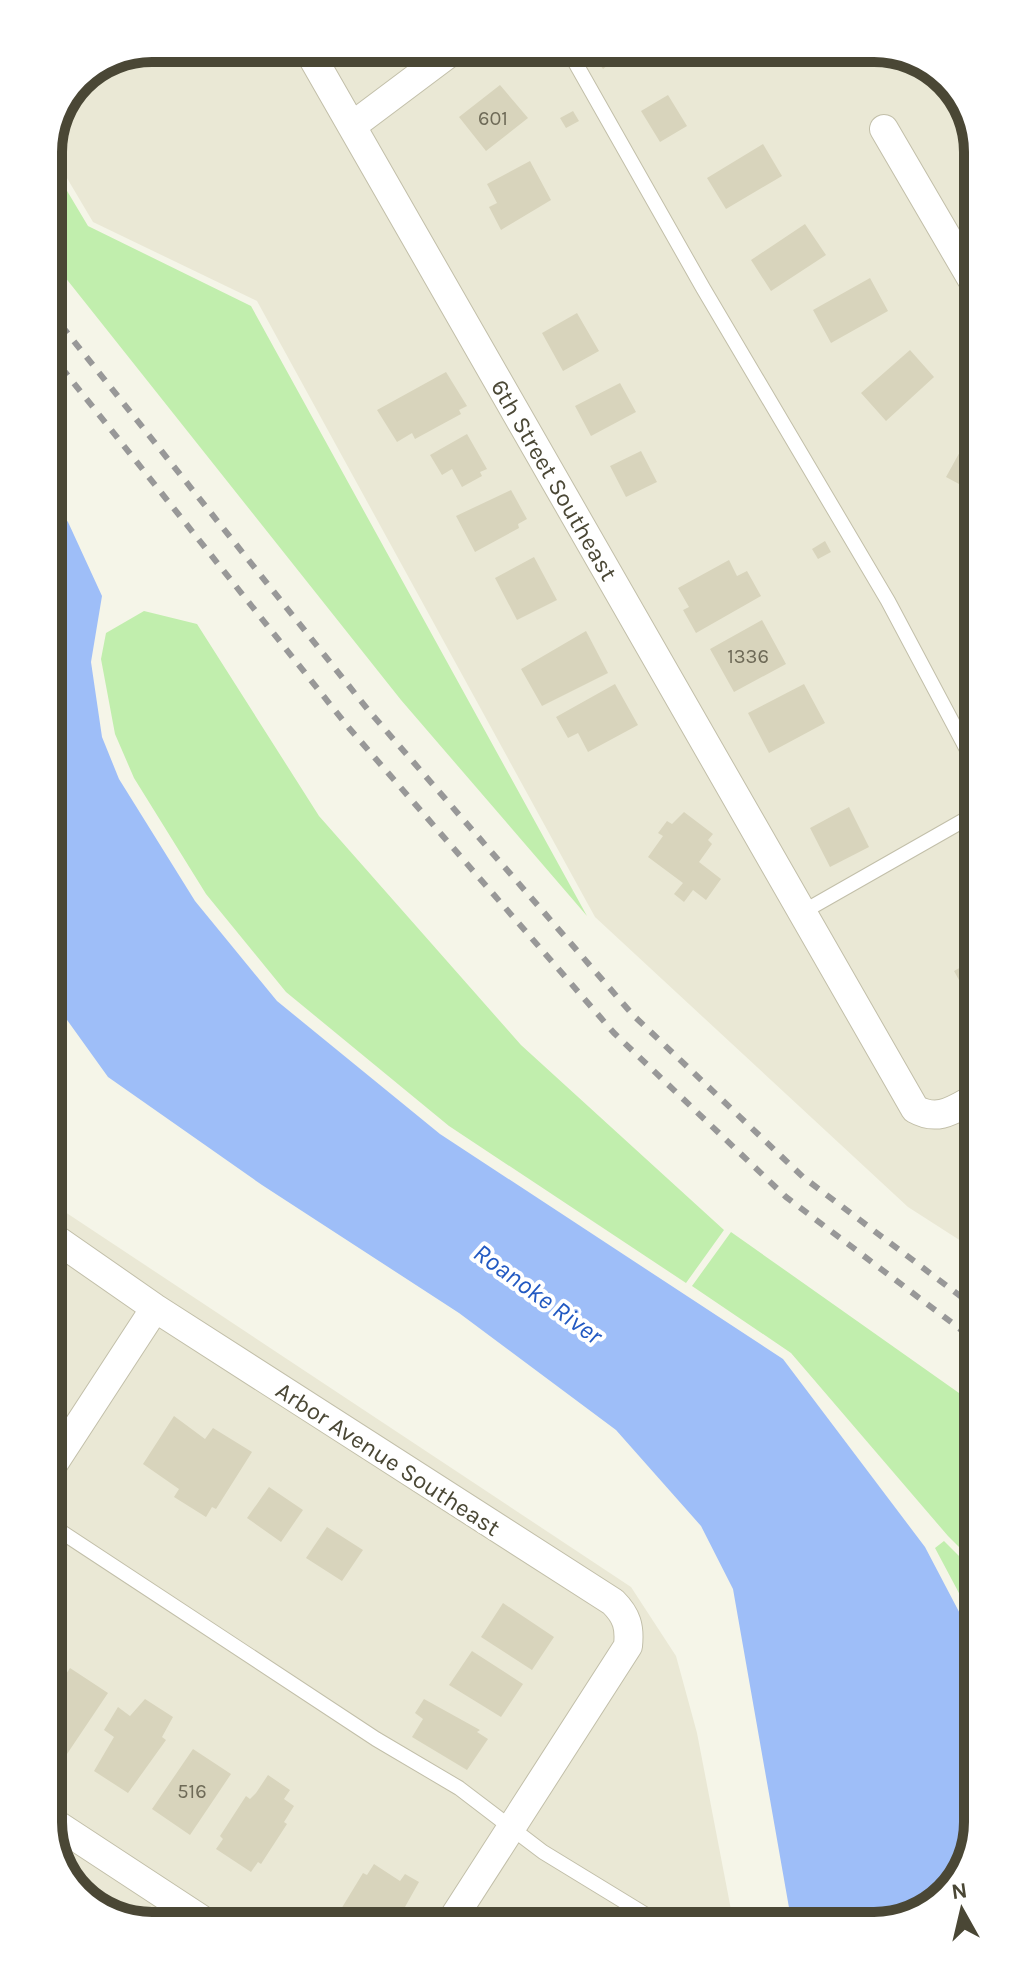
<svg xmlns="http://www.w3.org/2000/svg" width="1026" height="1974" viewBox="0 0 1026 1974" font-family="Karla,sans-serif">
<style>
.residential{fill:#eae8d5}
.green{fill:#c1eead}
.water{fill:#9ebef8}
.building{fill:#d8d4bc}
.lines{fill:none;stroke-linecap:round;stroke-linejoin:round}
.lane-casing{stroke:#c2bfa9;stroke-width:16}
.street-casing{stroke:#c2bfa9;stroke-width:30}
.lane{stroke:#fff;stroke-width:14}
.street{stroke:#fff;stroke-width:28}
.rail{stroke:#989898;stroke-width:6;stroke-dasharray:10 10;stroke-linecap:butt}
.labels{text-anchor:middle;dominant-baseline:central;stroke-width:8;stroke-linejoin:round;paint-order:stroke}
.number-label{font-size:20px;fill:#6e6a57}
.street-label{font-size:24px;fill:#4a4735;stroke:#fff}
.water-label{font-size:26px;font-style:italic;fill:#2259c2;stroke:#fff}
.rim{fill:none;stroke:#4a4735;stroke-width:10}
</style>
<rect width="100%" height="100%" fill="#f5f5e8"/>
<path class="residential" d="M152 48H881L937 69 970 113 975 1250 908 1207 595 917 257 301 93 222 48 146 79 78Z
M53 1204 631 1587 676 1656 697 1733 733 1920 145 1926 89 1905 56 1861Z"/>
<path class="green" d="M48 159 88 226 251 306 587 916 401 700 49 257Z
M144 611 197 624 319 816 521 1045 724 1230 686 1283 449 1126 286 992 206 894 134 778 115 734 101 659 106 633Z
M731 1232 976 1405 977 1565 948 1536 791 1353 692 1286Z
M944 1541 977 1574V1627L935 1548Z"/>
<path class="water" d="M50 498 68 522 102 596 91 662 102 737 119 779 195 901 277 1001 440 1134 783 1359 925 1547 977 1646 978 1822 960 1880 913 1918 791 1919 733 1589 701 1526 616 1430 459 1313 262 1185 108 1077 52 999Z"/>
<path class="building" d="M371 48H390L377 57Z
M587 48H629L603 69Z
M500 85 528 118 486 151 459 117Z
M668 95 687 126 660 142 641 111Z
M573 111 579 121 566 128 560 118Z
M763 144 782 176 726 209 707 178Z
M530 161 551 200 501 230 489 207 497 203 487 184Z
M805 224 826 255 771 291 751 260Z
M870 278 888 311 831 343 813 310Z
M577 313 599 351 563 371 542 333Z
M910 350 934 377 886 421 861 393Z
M446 372 467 406 459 410 461 414 415 439 412 433 397 442 377 410Z
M620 383 636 412 591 436 575 406Z
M972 430V491L946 477Z
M467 434 487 469 480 472 482 476 462 487 452 469 442 475 430 455Z
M641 451 657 482 626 497 610 466Z
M511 490 527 519 518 524 519 528 475 552 456 516Z
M825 541 831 552 818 559 812 549Z
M534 557 557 600 517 620 495 578Z
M729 560 737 576 747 571 761 596 696 633 683 610 689 607 678 588Z
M762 620 786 664 734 692 710 649Z
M586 631 608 673 542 706 521 669Z
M615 684 638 725 588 752 578 733 568 738 556 717Z
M804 684 825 723 769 753 748 713Z
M849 807 869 847 830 867 810 828Z
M684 812 713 834 708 840 712 844 699 862 721 879 706 900 693 890 684 902 674 894 683 883 648 857 663 836 658 833 667 821 672 824Z
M974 960V1007L954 971Z
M53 1336 67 1345 54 1365Z
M174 1416 205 1439 213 1428 252 1452 216 1509 212 1507 206 1517 174 1497 179 1489 143 1464Z
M269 1487 303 1510 281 1542 247 1518Z
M327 1527 363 1550 342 1581 306 1558Z
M503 1603 554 1637 532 1670 481 1637Z
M472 1651 523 1684 501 1717 449 1685Z
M70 1668 108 1693 67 1754 55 1746V1691Z
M145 1699 173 1717 162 1737 166 1740 128 1793 94 1771 114 1737 104 1730 118 1707 130 1716Z
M424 1699 480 1730 477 1732 488 1739 467 1770 412 1737 423 1719 415 1713Z
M193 1749 231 1774 190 1835 152 1809Z
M268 1775 290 1790 284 1799 294 1806 284 1822 287 1824 261 1864 258 1862 251 1872 216 1849 223 1839 220 1836 246 1796 250 1799 256 1793Z
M374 1864 400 1881 405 1874 419 1882 396 1923 332 1924 363 1873 367 1875Z"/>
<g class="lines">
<defs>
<path id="lane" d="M567 48 703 288 888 601 973 761
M801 913 973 815
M54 1527 376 1739 459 1788 543 1852 656 1921"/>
<path id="street" d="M307 48 915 1109C938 1122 953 1110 975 1098
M352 126 456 48
M884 129 971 278
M53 1237 155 1308 613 1602C627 1616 630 1627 628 1646L450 1923
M54 1463 155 1308
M56 1824 210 1925"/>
</defs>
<use href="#lane" class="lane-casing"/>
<use href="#street" class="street-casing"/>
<use href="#lane" class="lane"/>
<use href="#street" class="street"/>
<path class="rail" d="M49 310 369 711 633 1015 803 1177 976 1308
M49 352 349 728 614 1033 786 1197 976 1341"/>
</g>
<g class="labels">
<g class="number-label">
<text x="493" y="118">601</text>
<text x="748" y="656">1336</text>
<text x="192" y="1791">516</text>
</g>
<g class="street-label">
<text transform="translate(554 480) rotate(60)">6th Street Southeast</text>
<text transform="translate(388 1459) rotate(33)">Arbor Avenue Southeast</text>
</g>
<g class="water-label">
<text transform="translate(538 1294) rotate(36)">Roanoke River</text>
</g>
</g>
<path d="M0 0H1026V1974H0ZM152 62H874A90 90 0 0 1 964 152V1822A90 90 0 0 1 874 1912H152A90 90 0 0 1 62 1822V152A90 90 0 0 1 152 62Z" fill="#fff" fill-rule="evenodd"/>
<path class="rim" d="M152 62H874A90 90 0 0 1 964 152V1822A90 90 0 0 1 874 1912H152A90 90 0 0 1 62 1822V152A90 90 0 0 1 152 62Z"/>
<g transform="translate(962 1910) rotate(352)" stroke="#ffffff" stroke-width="6" paint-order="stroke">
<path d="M0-6L14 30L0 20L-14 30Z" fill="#4a4735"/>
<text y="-12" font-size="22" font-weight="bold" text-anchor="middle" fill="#4a4735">N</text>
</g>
</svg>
